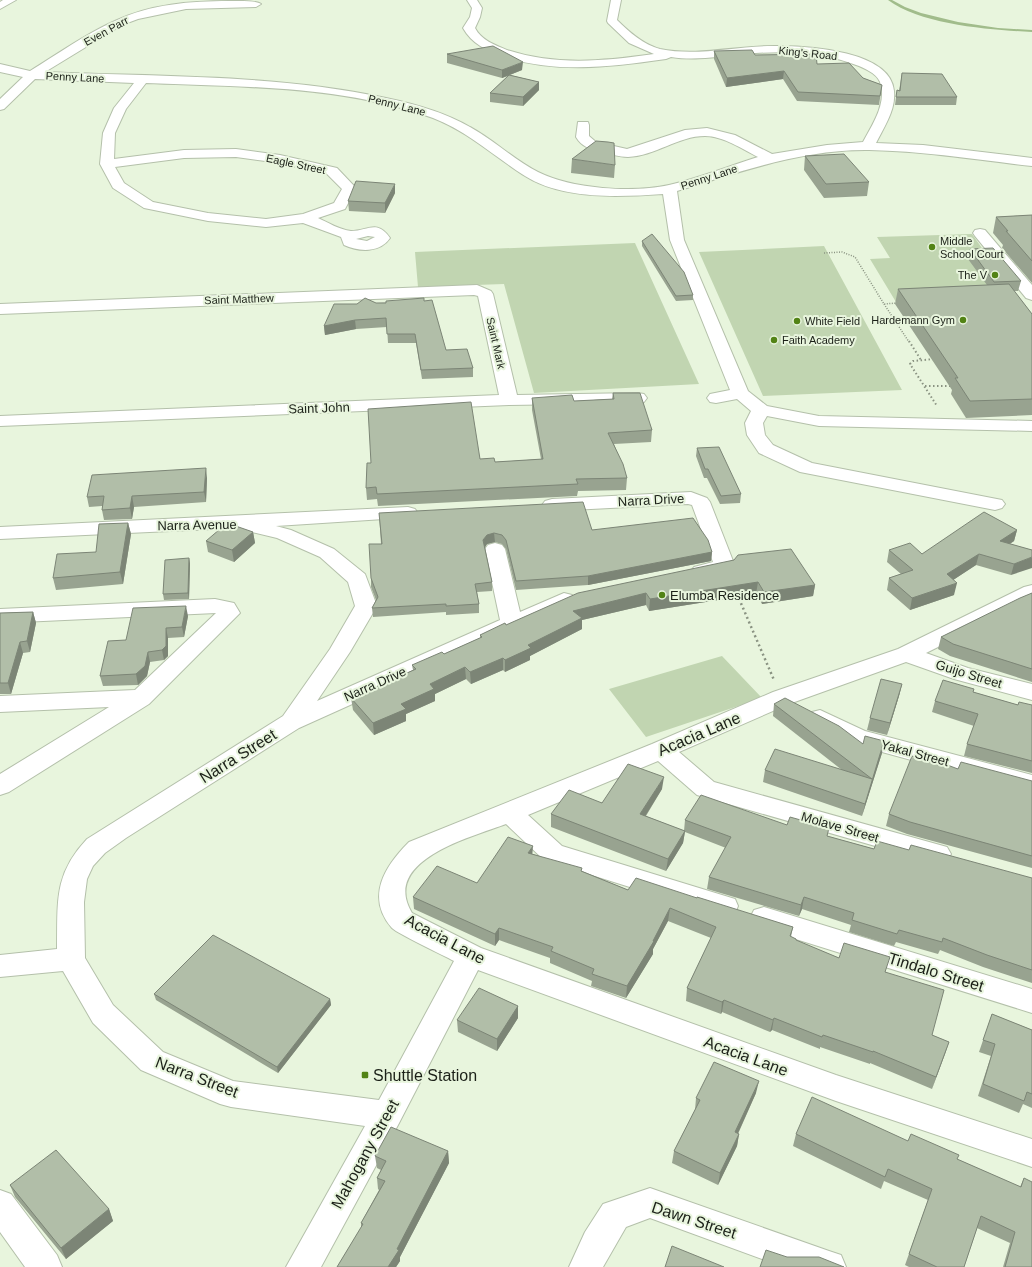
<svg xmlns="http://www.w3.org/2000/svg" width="1032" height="1267" viewBox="0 0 1032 1267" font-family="Helvetica,sans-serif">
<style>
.green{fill:#c1d5b1}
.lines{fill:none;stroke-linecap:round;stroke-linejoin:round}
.stream{fill:#a1bc8b;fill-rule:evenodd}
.minor-casing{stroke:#b4c0aa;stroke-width:2}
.path-far2{stroke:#8a9382;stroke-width:1.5;stroke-dasharray:1 1.5;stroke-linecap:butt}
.path-far1{stroke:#8a9382;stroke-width:2;stroke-dasharray:1.5 2.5;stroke-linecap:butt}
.path{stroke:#8a9382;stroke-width:2.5;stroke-dasharray:2 3;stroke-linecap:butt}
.minor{fill:#fff;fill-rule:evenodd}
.wall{fill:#98a390}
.shaded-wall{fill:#7c8576}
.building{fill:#b1bea8;stroke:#7c8576}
.poi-dot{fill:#528315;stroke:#e8f5dd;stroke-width:1.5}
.labels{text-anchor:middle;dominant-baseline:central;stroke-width:4;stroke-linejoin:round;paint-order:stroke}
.far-street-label{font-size:11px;fill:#1b2018;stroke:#e8f5dd}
.far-poi-label{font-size:11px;fill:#1b2018;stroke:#e8f5dd;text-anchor:start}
.street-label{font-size:13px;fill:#1b2018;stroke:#e8f5dd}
.poi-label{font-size:13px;fill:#1b2018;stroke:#e8f5dd;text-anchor:start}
.near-street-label{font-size:16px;fill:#1b2018;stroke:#e8f5dd}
.near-poi-label{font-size:16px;fill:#1b2018;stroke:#e8f5dd;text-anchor:start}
</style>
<rect width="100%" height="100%" fill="#e8f5dd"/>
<path class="green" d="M972 234 989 258 996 299 896 302 870 259 890 258 877 237Z
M635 243 699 384 534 393 504 284 418 287 415 252Z
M824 246 902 390 763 396 699 252Z
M722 656 762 698 646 737 609 689Z"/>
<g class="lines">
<path class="stream" d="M888 0H892L905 7 921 13 958 22 998 28 1032 30V32C991 30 922 25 888 0Z"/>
<defs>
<path id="minor" d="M3 0H16L0 9V2Z
M467 0H477L482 8 480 17 475 28C481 40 495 45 507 50 555 66 605 61 654 54L629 43 608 23 607 21 611 0H621L617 20C629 32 644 45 660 49 699 57 739 45 778 46 809 46 891 51 894 91 896 110 884 127 876 143L923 145 1032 158V166C978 160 924 151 869 150 803 149 740 172 677 191L684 240 748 391 767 406 819 416 1032 421V431L819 426 767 416 763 423 765 435 773 445 812 463 1002 500 1005 504 1002 508 995 510 800 472 759 453 747 435 745 423 751 411 737 399 716 403 710 402 707 398 710 394 730 390 670 240 663 194C620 197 563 200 525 176 495 157 467 131 433 118 341 85 241 87 146 83L126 109 115 133 114 159 184 150 236 149 280 155 337 168 356 188 345 209 318 218C327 222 340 230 351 231 368 231 377 219 390 238 380 253 359 252 344 245L341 237 303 223 266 227 208 221 149 209 144 208 113 188 100 164 103 133 114 108 134 83 35 79 4 109 0 110V99L23 77 0 72V64L30 71C58 54 85 34 115 21 150 4 191 1 229 1 237 1 256 0 261 4L256 7 186 9 138 19 122 25 45 72C159 77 275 74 386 98 415 104 444 112 470 127 494 140 514 160 538 172 572 189 632 193 669 185 699 178 729 166 758 157 742 149 723 136 705 136 678 136 655 156 628 157 619 157 610 154 601 152 590 149 582 147 576 137L578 122H588L589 125V136L596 142 627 149 685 130 707 128 735 135 772 154 827 145 863 142C872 125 886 105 881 85 879 75 868 70 859 66 825 52 783 50 747 54 722 56 696 61 671 57L666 59C611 67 556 74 502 56 486 50 472 44 463 28L470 17 472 8ZM236 157 280 163 327 174 342 189 334 203 303 214 266 219 208 213 153 202 124 183 115 167 184 158ZM368 236 375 237 367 241 356 239Z
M980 229 985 230 1032 285V300L1026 298 975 236 973 233 975 230Z
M477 285 491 291 493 294 517 395 638 393 644 394 647 398 644 402 638 403 509 405 0 426V416L499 395 478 296 474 295 0 314V304Z
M691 492 707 498 710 502 735 566 732 570 701 577 694 575 691 571 694 567 713 562 692 505 688 504 552 511 545 509 542 505 545 501 552 499Z
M408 507 415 509 418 513 415 517 276 526 291 530 334 549 365 574 377 606 350 652 317 701 500 620 485 549 488 545 495 543 502 545 505 549 520 612 564 593 572 595 575 600 572 605 299 728 126 838 105 853 93 866 87 879 84 902 85 958 113 1005 163 1052 233 1081 379 1100 454 961C443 955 398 934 392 928 365 897 385 866 409 842L652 744 773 692 898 649 1024 587 1032 585V600L926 653 968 668 1032 684V700L954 679 906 662 789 704 679 752 714 782 947 847 951 854 947 861 938 864 697 795 658 761 528 815 562 846 735 899 738 906 735 913 725 917 544 860 506 824C472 837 380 860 412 913L481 948 836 1075 1032 1139V1167L836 1101 478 970 398 1125 321 1267H286L365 1126 231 1107 220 1104 141 1070 93 1023 63 971 0 977V955L57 949C58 903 53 875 87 839L283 716 330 649 355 606 348 582 320 557 277 538 235 528 0 539V527Z
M215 599 234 603 240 613 149 704 9 792 0 795V774L109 707 0 712V696L135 690 216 613 0 623V609Z
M820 710 865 731 1032 775V793L849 743 812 724 808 718 812 712Z
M764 907 1032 989V1013L754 926 750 918 754 910Z
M650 1188 829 1251 841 1255 846 1267H784L650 1218 626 1227 603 1267H569L585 1232 603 1204Z
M0 1190 11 1194 57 1255 62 1267H25L0 1232Z"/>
</defs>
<use href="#minor" class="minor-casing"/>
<path class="path-far2" d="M824 253 842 252 855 257 884 304 898 303
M884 304 909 342"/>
<path class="path-far1" d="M909 341 921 360
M934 359 913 361 910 364 937 406
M925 386H952"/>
<path class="path" d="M737 594 774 680"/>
<use href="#minor" class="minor"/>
</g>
<path class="wall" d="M714 51 817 64 863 78 882 85 879 105 797 101 783 79 726 87 714 59Z
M447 54 522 70 510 75 539 82V90L523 106 490 102V93L508 76 502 78 447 63Z
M902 73 957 97 956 105H895L897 90 899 91Z
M805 156 869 182 867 196 824 198 804 170Z
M572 159 615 165 614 178 571 173Z
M395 193 385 213 349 211 348 201Z
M1032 215V283L1002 248 1003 245 993 233 996 217Z
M642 241 693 295V300L676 301 642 246Z
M970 249 1021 281 1018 291H1014L1032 314V415L966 418 951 394 952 390 895 304 898 289 987 285 968 259Z
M424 301 446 350 473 368V377L422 379 416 343H388L387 327 356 329 325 335 324 326 376 303Z
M613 393 652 430 651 442 614 444 627 478 626 490 578 491 577 496 378 506 377 499 367 500 366 488 480 459 495 462 541 459 532 410V398L574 401 612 399Z
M697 448 741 494 740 503 720 504 707 478H704L696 456Z
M207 478 206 502 134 507 132 519 104 520 102 510V506L89 507 87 497Z
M379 513 592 530 712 552 711 561 588 585 516 590 506 549 502 544 495 542 487 544 485 547 492 582V591L477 592 479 604V613L446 615V612L373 617 372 608 376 600 371 587V578L381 544Z
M128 523 131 534 123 584 56 590 53 578 96 552Z
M1017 530 1014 541 1010 544 1032 550 1011 575 976 565 953 580 954 595 910 610 887 590 889 578 901 574 887 562 889 550 922 554Z
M253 532 255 543 234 562 208 552 206 541Z
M189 558 190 564 189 599 164 600 163 594Z
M734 560 815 585 813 596 762 604 756 594 649 611 646 605 582 620V629L530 656V660L505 672 503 670 471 684 466 679 435 694V701L406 714V721L374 735 353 710 351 698 413 670 412 665 444 654 480 638V635L506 625Z
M1032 593V682L950 656 938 649 941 637Z
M33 612 36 623 30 652 23 653 11 694H0V613Z
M188 616 184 637 168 638V656L164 660 150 662 147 676 138 685 103 686 100 676 126 640Z
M902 684 899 696 887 735 867 730 870 718Z
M973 692 1018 705H1032V773L964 756 967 744 974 726 932 712 935 701Z
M774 704 863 744 882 753 862 816 763 782 765 770H842L773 716Z
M941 766 1032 781V868L907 834 886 826 889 814Z
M662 789 646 816 684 831 685 820 787 825 874 849 909 850 1032 878V983L983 967 940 950 938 954 896 942 894 946 849 932 851 925 802 909 799 916 707 889 709 877 726 848 685 832 683 843 666 871 551 827V814Z
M533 854 582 871 628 890 697 898 793 927 791 937 796 939V941L839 958 886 972 932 1035 949 1042 932 1089 870 1063V1064L820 1047V1049L772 1030 770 1032 722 1012 721 1014 686 1001 687 988 711 938 668 921 653 949V954L626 998 591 986 592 981 550 963V958L499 940 495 946 414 909 413 897 477 883Z
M154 994 330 999 331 1005 278 1073 156 1000Z
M518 1006V1018L497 1051 458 1032 457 1020Z
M992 1014 1032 1030V1108L1023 1104 1019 1113 978 1096 991 1056 979 1052Z
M756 1093 738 1134H739L737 1146 718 1185 672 1163 674 1151 695 1110 696 1098Z
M796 1134 908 1141 957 1159 1020 1187 1024 1178 1032 1267H1003L1010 1243 977 1228 964 1267H909L905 1265 928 1200 884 1181 881 1189 793 1146Z
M448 1151 449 1163 400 1257V1261L396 1267H337L361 1228V1223L379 1190 378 1189 377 1178 381 1170 377 1168 375 1156Z
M10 1185 109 1209 113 1221 66 1259 15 1197Z"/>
<path class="shaded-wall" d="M523 62 522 70 502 78V70Z
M784 71 783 79 726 87 727 78Z
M539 82V90L523 106V97Z
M395 184V193L385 213V203Z
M355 320 356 329 325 335 324 326Z
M206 468 207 478 206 502 204 492Z
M132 496 134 507 132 519 130 508Z
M128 523 131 534 123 584 120 572Z
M1017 530 1014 541 997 552 1000 541Z
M253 532 255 543 234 562 232 550Z
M494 533 495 542 487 544 484 549 483 540 487 535Z
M712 552 711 561 588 585V576Z
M979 554 976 565 944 586 947 574Z
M1032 557V568L1011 575 1014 564Z
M189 558 190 564 189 599 188 593Z
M758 582 756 594 649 611 650 599Z
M957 583 954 595 910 610 912 598Z
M815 585 813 596 762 604 764 592Z
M646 593V605L582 620V629L530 656V660L505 672V660L528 645 573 611Z
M186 606 188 616 184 637 182 627Z
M33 612 36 623 30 652 27 641Z
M166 628 168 638V656L164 660 162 650Z
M20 642 23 653 11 694 8 683Z
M148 652 150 662 147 676 138 685 136 674Z
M503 658V670L471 684 470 672Z
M465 667 466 679 435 694V701L406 714V721L374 735 373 723 401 704 430 684Z
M902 684 899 696 887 735 890 723Z
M884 741 882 753 862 816 865 804Z
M664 777 662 789 639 826 640 814Z
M685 831 683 843 666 871 668 859Z
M533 846 532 858 528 853Z
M804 897 802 909 799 916 801 905Z
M670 908 668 921 653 949V954L626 998 627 986Z
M499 928V940L495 946V934Z
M330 999 331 1005 278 1073 277 1067Z
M724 1000 722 1012 721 1014 722 1002Z
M518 1006V1018L497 1051V1039Z
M774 1018 772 1030 770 1032 773 1020Z
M949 1042 945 1054 932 1089 936 1077Z
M759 1081 756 1093 733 1144 735 1132Z
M739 1134 737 1146 718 1185 720 1173Z
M448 1151 449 1163 400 1257V1261L396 1267H388L397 1249Z
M109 1209 113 1221 66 1259 61 1248Z"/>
<path class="building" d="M493 46 523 62 502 70 447 54Z
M752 50 755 55 816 54 817 64 849 63 863 78 882 85 880 96 798 92 784 71 727 78 714 51Z
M902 73 942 74 957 97H896L897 90 900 91Z
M509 75 539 82 523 97 490 93Z
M596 141 608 142 614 143 615 165 572 159Z
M844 154 869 182 826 184 805 156Z
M356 181 395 184 385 203 348 201Z
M1032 215V261L1006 231H1008L996 217Z
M652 234 684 272 693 295 676 296 642 241Z
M993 248 1021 281 994 282 970 249Z
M1009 284 1032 314V399L970 401 955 378H958L898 289Z
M365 298 376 303H386V301L424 298V301L432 300 446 350 467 349 473 368 421 370 415 334H387L386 318 355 320 324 326 334 304H357Z
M613 393H640L652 430 608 433 623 464 627 478 576 479 578 484 377 494 376 487 366 488 367 463H371L368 409 471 402 480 459 494 458 495 462 543 459 532 398 572 395 574 401 614 399Z
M719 447 741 494 721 496 708 469H705L697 448Z
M206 468 204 492 132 496 130 508 102 510 104 496 87 497 92 475Z
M583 502 592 530 693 518 708 540 712 552 588 576 516 581 506 540 502 535 494 533 487 535 483 540 492 582 475 584 479 604 446 606V604L372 608 378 597 371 578 369 544H382L379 513Z
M984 512 1017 530 1000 541 1032 550V557L1014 564 979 554 947 574 957 583 912 598 889 578 913 570 889 550 910 543 922 554Z
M128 523 120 572 53 578 57 554 96 552 99 524Z
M227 523 253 532 232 550 206 541Z
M791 549 815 585 764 592 758 582 650 599 646 593 573 611 582 618 528 645 531 648 505 660 503 658 470 672 465 667 430 684 434 689 401 704 406 709 373 723 351 698 416 669 412 665 442 652 444 654 482 637 480 635 505 623 506 625 578 593 734 560 738 555Z
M189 558 188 593 163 594 165 560Z
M1032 593V669L953 644 941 637 1020 598Z
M186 606 182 627 166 628V646L162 650 148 652 145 666 136 674 100 676 108 641 126 640 133 608Z
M33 612 27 641 20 642 8 683H0V613Z
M881 679 902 684 890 723 870 718Z
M943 680 974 689 973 692 1018 705 1019 702 1032 705V761L967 744 978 714 935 701Z
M785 698 839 726 863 744 865 736 884 741 865 804 765 770 775 749 872 779 774 704Z
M912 756 941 766 942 763 958 769 961 762 1032 781V856L910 822 889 814Z
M628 764 664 777 640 814 685 831 668 859 551 814 569 790 602 803Z
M701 795 787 825 790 817 829 828 827 836 874 849 877 841 909 850 911 845 1032 878V970L987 955 943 938 942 942 899 930 897 934 852 920 854 913 804 897 801 905 709 877 731 837 685 820Z
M508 837 533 846 528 853 582 868 581 871 628 890 636 878 697 898V897L793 927 790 936 796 939V940L839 958 844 943 890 957 885 972 944 990 932 1035 949 1042 936 1077 873 1051V1052L823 1035 822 1037 774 1018 773 1020 724 1000 722 1002 687 988 716 927 670 908 653 941H654L627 986 592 974 594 969 551 951 553 947 499 928 495 934 413 897 437 866 477 883Z
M213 935 330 999 277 1067 154 994Z
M479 988 518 1006 497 1039 457 1020Z
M992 1014 1032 1030V1094L1027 1092 1024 1101 983 1084 995 1044 983 1040Z
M714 1062 759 1081 735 1132 739 1134 720 1173 674 1151 700 1100 696 1098Z
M812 1097 908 1141 911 1134 959 1155 957 1159 1021 1187 1024 1178 1032 1182V1267H1005L1015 1232 981 1216 964 1267H937L909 1254 932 1189 888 1169 885 1177 796 1134Z
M391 1127 448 1151 397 1249 399 1250 388 1267H337L363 1224 361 1223 385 1181 377 1178 386 1161 375 1156Z
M56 1150 109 1209 61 1248 10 1185Z
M672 1246 724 1267H665Z
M766 1250 787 1257H819L844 1267H760Z"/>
<g class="poi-dot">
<circle cx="932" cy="247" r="4"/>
<circle cx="995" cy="275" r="4"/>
<circle cx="963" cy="320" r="4"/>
<circle cx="797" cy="321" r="4"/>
<circle cx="774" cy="340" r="4"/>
<circle cx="662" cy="595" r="4"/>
<rect x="361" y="1071" width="8" height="8" rx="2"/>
</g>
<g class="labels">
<g class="far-street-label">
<text transform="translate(106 31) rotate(-29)">Even Parr</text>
<text transform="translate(808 53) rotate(6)">King's Road</text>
<text transform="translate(75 77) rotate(3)">Penny Lane</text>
<text transform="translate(397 105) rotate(14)">Penny Lane</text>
<text transform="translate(296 164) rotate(12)">Eagle Street</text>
<text transform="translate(709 177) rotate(-18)">Penny Lane</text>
<text transform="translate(239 299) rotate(-2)">Saint Matthew</text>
<text transform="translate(496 343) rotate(77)">Saint Mark</text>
</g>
<g class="far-poi-label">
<text x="940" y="241">Middle<tspan x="940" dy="13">School Court</tspan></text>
<text x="987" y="275" text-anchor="end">The V</text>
<text x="955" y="320" text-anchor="end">Hardemann Gym</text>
<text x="805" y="321">White Field</text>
<text x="782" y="340">Faith Academy</text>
</g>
<g class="street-label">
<text transform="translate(319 408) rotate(-2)">Saint John</text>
<text transform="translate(651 500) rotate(-3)">Narra Drive</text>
<text transform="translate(197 525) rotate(-1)">Narra Avenue</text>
<text transform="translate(969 674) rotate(17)">Guijo Street</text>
<text transform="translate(375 684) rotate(-24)">Narra Drive</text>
<text transform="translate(915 753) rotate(15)">Yakal Street</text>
<text transform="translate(840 827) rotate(16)">Molave Street</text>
</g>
<g class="poi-label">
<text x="670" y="595">Elumba Residence</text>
</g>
<g class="near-street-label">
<text transform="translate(699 734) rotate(-23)">Acacia Lane</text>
<text transform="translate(238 756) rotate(-32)">Narra Street</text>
<text transform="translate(445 939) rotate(28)">Acacia Lane</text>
<text transform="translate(936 972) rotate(17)">Tindalo Street</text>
<text transform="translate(746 1056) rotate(20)">Acacia Lane</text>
<text transform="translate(197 1077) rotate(21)">Narra Street</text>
<text transform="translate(365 1154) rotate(-61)">Mahogany Street</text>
<text transform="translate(694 1220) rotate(18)">Dawn Street</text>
</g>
<g class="near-poi-label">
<text x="373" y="1075">Shuttle Station</text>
</g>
</g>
</svg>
